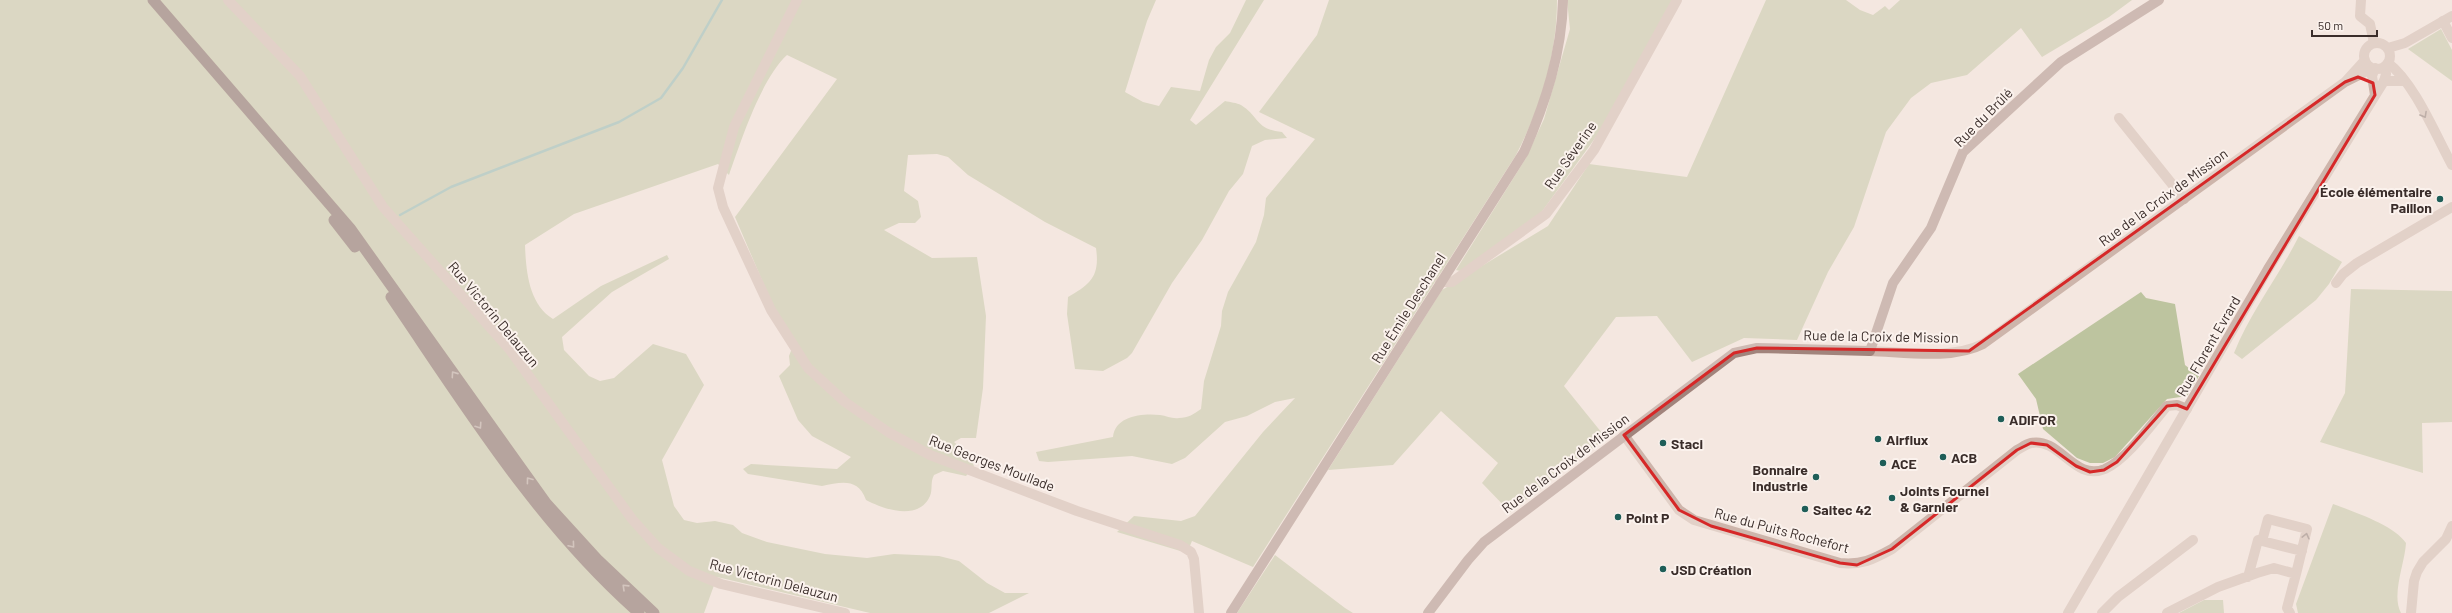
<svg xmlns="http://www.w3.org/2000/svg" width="2452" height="613" viewBox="0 0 2452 613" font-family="Barlow,sans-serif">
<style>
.green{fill:#bdc49f}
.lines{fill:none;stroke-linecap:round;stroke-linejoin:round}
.stream{stroke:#7eb2ac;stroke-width:2.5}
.minor{stroke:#cdb5ab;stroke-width:10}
.tertiary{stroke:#cdb5ab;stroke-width:10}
.secondary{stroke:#a1847c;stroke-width:10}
.trunk{stroke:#6c534e;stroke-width:11}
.oneway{stroke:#7c6a64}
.oneway2{stroke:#ac9b96}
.marked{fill:none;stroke:#d62828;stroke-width:3;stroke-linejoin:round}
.poi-dot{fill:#1e5e58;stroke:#fbf2ed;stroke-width:1.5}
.labels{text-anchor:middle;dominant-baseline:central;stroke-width:4;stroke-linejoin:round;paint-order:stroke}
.street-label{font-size:14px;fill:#3a2d2a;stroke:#fbf2ed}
.poi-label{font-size:14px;font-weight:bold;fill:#3a2d2a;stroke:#fbf2ed;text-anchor:start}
</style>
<rect width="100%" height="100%" fill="#f4e7e0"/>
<path class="green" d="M0 0H1156L1147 21 1125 92 1143 102 1159 106 1171 87 1200 91 1209 60 1216 47 1230 33 1246 0H1264L1190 120 1196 125 1225 101C1230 102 1237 103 1241 105 1260 117 1255 129 1282 132L1287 138 1265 140 1252 146 1243 174 1229 191 1202 240 1172 283 1132 353 1127 358 1103 371 1075 369 1067 314 1068 297C1091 284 1100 276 1096 248L1045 222 968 175 948 157 937 154 908 155 904 191 918 201 921 217 915 223H899L884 230 932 258 977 257 986 316 983 388 976 438H961L954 442 969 455 974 466 966 476 943 471 934 475C930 482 933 489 930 496 919 521 885 510 866 500 858 478 842 482 822 486L748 474 743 469 751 464 837 469 851 457 812 436 798 420 779 376 790 365 789 356 794 343 773 306 735 217 837 79 787 55C761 79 741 141 729 175L718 164 574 214 525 245C526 272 529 304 553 319L601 286 667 255 669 259 612 292 562 337 564 350 589 376 600 381 614 378 653 344 686 354 704 385 662 460 674 506 684 520 697 523 715 521 733 525 742 533 767 542 825 554 867 558 894 554 939 556 959 561 987 583 1005 593H1029L989 613H870L717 577 704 613H0Z
M1329 0H1557C1557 54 1541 107 1516 155L1253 567 1192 541 1187 553 1117 532 1134 516 1181 521 1195 516 1263 432 1295 398 1275 402 1247 416 1225 422 1185 458 1172 464 1132 456 1048 462 1039 461 1036 452 1113 437C1115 416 1142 413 1160 415 1167 416 1172 419 1179 418 1188 418 1194 414 1201 409L1204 381 1221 326 1222 311 1228 292 1256 242 1264 215 1266 198 1315 139 1259 112 1317 35Z
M1567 0H1673L1601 130 1538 217 1460 271 1456 270 1526 158 1544 119 1570 29Z
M1766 0H1846L1860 10 1873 15 1885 6 1889 10 1900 0H2132L2109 17 2042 57 2021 28 1967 75 1931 83 1911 98 1886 132 1854 227 1828 272 1797 340 1744 338 1692 362 1657 316 1616 317 1564 386 1606 438 1510 512 1482 483 1498 463 1441 411 1393 465 1328 470 1442 290 1548 226 1589 164 1687 177Z
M2441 29 2452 50V81L2408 49Z
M2299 236 2342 262 2329 284 2316 300 2242 359 2234 353C2251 311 2279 276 2299 236Z
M2351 289 2452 291V422L2422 423 2423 473 2320 442 2345 393Z
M2141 292 2146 298 2175 304 2185 365 2199 376 2187 396 2167 399 2115 457 2103 463H2090L2077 458 2043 429 2036 399 2018 374Z
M2333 504C2354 512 2394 525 2406 543 2405 563 2391 595 2401 613H2298L2296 604Z
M1275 555 1345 608 1353 613H1237Z
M2204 600H2223L2224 613H2179Z"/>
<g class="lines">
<path class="stream" d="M400 215 451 187 619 122 661 98 683 68 722 0"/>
<path class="minor" d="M228 0 300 76 383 207 510 350 632 519 658 548 689 571 721 584 845 613
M797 0 734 127 718 188 723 207 771 310 808 368 845 402 888 432 930 455 1077 511 1180 545 1191 552 1194 559 1199 613
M2361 0 2360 16 2370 24 2374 43
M2443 21 2452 38
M2388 63C2414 82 2436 136 2452 165
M2384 81H2405
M2119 118 2184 199
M1440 282H1452L1546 214 1594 150 1677 0
M2336 283 2343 274 2357 263 2452 207
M1624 435 1679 510 1694 520 1840 563C1862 565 1872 560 1892 549L2017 450C2021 448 2026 444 2031 443 2060 437 2074 482 2105 469 2127 459 2151 425 2167 406L2177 405 2187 409
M2262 541 2302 551
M2248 577 2258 540 2262 541 2268 519 2307 529 2296 574
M2102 613 2118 597 2193 540
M2167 613 2218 587 2257 573 2274 568 2296 574 2287 608 2290 613
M2411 613 2414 581 2417 572 2423 562 2446 539 2452 526"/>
<path class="tertiary" d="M2364 56a13 13 0 1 1 26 0a13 13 0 1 1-26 0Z
M2388 48 2405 43 2452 16
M2375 68 2372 76 2375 95
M2347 81 2373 68
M1870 351C1904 352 1952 360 1983 344L2345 82 2365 60
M2068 613 2268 269 2384 81 2386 74 2385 66"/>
<path class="secondary" d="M1231 613 1524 152C1545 104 1562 53 1563 0
M1428 613 1468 560 1484 542 1734 353 1757 348 1870 351 1893 283 1931 228 1963 152 2061 62 2159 0"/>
<path class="trunk" d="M153 0 350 228 546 503 597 559 654 613
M334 220 355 247
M391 297C466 407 538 524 639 613"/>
</g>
<defs><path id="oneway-chevron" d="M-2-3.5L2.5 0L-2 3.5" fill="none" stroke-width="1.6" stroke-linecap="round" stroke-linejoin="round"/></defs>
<g class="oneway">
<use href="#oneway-chevron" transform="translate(2424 115) rotate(61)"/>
<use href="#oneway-chevron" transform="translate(2306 536) rotate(-76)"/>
</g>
<g class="oneway2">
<use href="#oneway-chevron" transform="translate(454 374) rotate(-125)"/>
<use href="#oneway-chevron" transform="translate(479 426) rotate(56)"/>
<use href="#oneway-chevron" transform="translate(529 480) rotate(-127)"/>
<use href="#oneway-chevron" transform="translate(572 545) rotate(50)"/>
<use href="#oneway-chevron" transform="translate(625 587) rotate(-136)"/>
</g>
<path d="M0 0H2452V613H0ZM2358 77 2373 83 2375 95 2187 409 2177 405 2167 406 2117 462 2104 470 2090 472 2076 466 2047 445 2031 443 2017 450 1892 549 1857 565 1840 563 1711 526 1679 510 1624 435 1734 353 1757 348 1969 351 2345 82Z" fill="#f4e7e0" fill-opacity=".55" fill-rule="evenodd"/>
<path class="marked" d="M2358 77 2373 83 2375 95 2187 409 2177 405 2167 406 2117 462 2104 470 2090 472 2076 466 2047 445 2031 443 2017 450 1892 549 1857 565 1840 563 1711 526 1679 510 1624 435 1734 353 1757 348 1969 351 2345 82Z"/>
<g class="poi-dot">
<circle cx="2440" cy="199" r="4"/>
<circle cx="2001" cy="419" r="4"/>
<circle cx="1878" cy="439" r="4"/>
<circle cx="1663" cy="443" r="4"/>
<circle cx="1943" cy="457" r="4"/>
<circle cx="1883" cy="463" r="4"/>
<circle cx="1816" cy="477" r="4"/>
<circle cx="1892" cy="498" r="4"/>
<circle cx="1805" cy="509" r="4"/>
<circle cx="1618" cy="517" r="4"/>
<circle cx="1663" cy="569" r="4"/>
</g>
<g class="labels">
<g class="street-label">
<text transform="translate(1983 117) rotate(-45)">Rue du Brûlé</text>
<text transform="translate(1570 155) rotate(-55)">Rue Séverine</text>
<text transform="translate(2163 197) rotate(-36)">Rue de la Croix de Mission</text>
<text transform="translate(1408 308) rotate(-58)">Rue Émile Deschanel</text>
<text transform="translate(494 314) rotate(50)">Rue Victorin Delauzun</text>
<text transform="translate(1881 336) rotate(1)">Rue de la Croix de Mission</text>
<text transform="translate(2208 346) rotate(-60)">Rue Florent Evrard</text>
<text transform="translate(992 463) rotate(21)">Rue Georges Moullade</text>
<text transform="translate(1565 463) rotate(-37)">Rue de la Croix de Mission</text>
<text transform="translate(1782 530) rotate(15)">Rue du Puits Rochefort</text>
<text transform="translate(774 580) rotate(15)">Rue Victorin Delauzun</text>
</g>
<g class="poi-label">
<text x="2432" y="191" text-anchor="end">École élémentaire<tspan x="2432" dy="16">Paillon</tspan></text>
<text x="2009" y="419">ADIFOR</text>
<text x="1886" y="439">Airflux</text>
<text x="1671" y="443">Staci</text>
<text x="1951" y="457">ACB</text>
<text x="1891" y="463">ACE</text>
<text x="1808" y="469" text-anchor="end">Bonnaire<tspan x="1808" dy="16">Industrie</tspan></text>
<text x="1900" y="490">Joints Fournel<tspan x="1900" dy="16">&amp; Garnier</tspan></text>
<text x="1813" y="509">Saitec 42</text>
<text x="1626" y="517">Point P</text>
<text x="1671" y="569">JSD Création</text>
</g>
</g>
<path d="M2312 30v6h65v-6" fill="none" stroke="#3a2d2a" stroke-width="2"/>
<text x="2318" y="30" font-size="12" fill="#3a2d2a" stroke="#fbf2ed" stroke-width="3" paint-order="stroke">50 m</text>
</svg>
